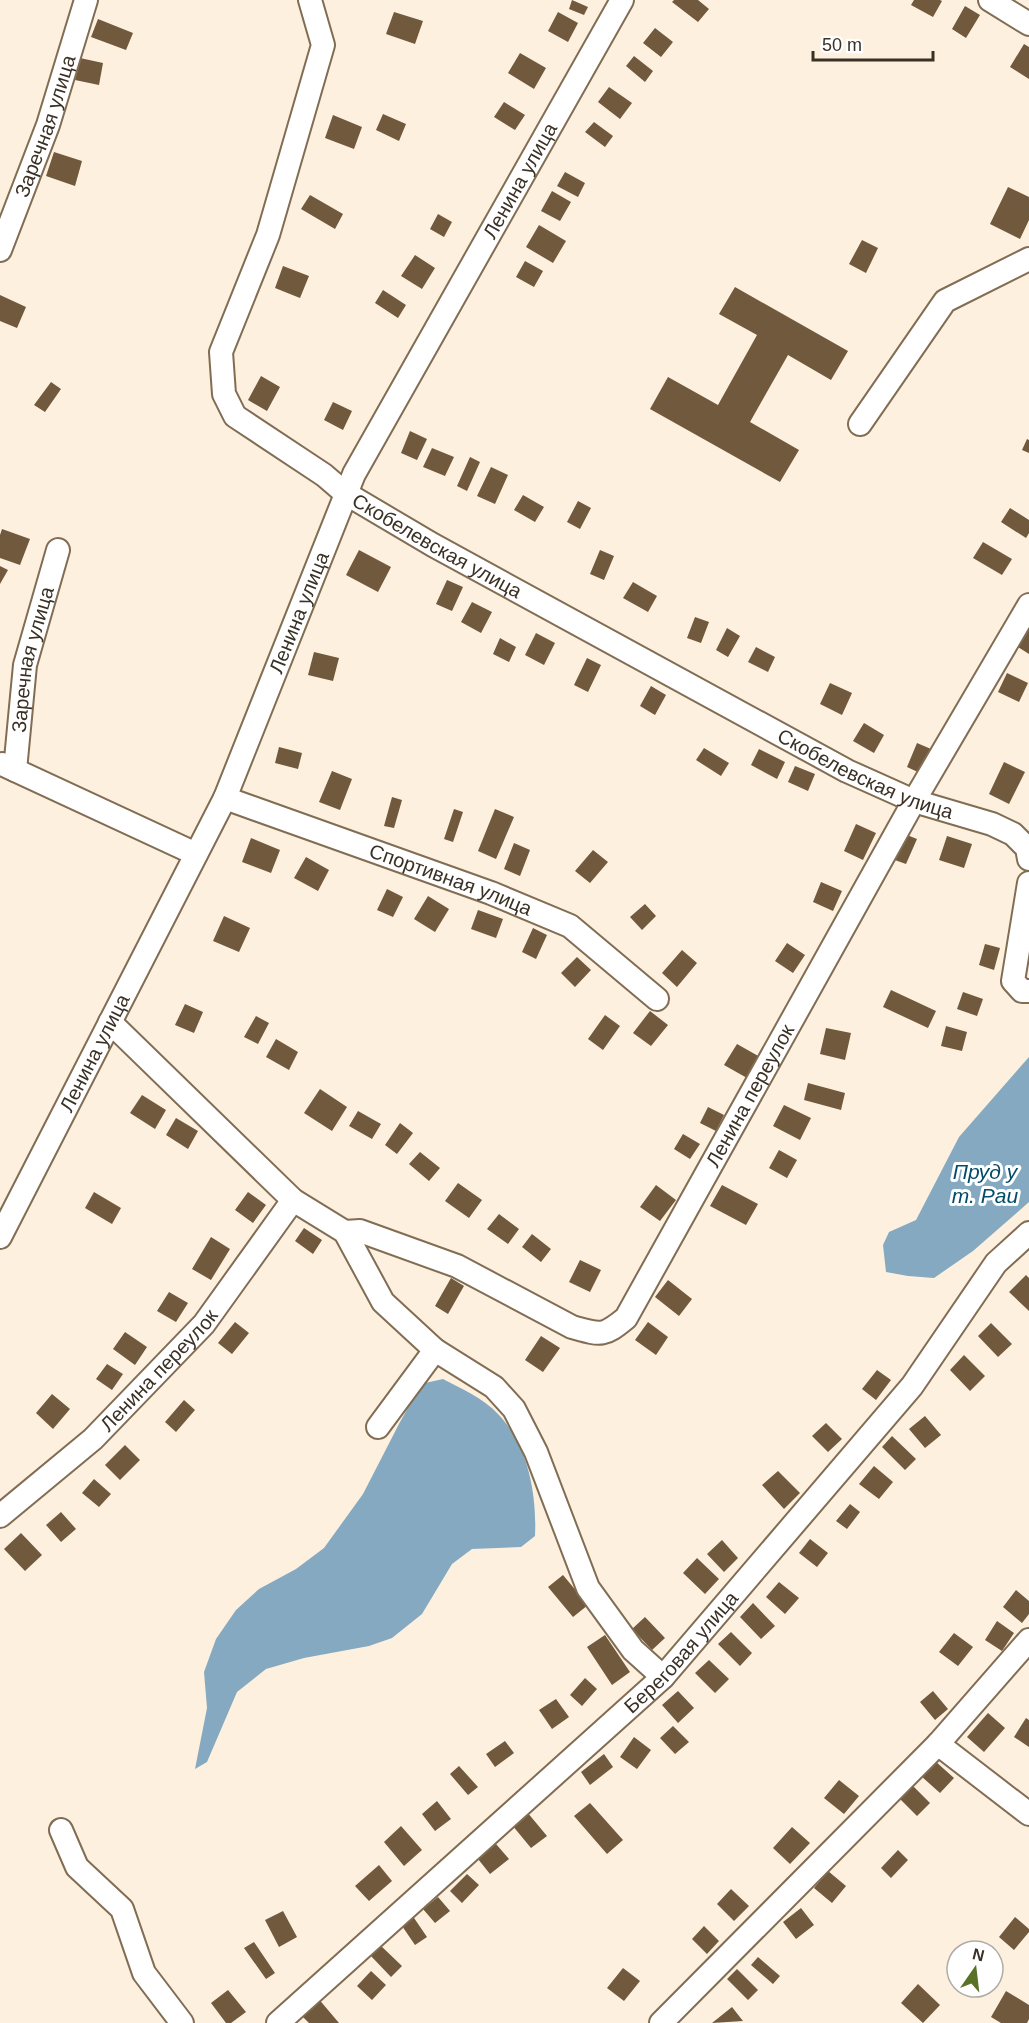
<svg xmlns="http://www.w3.org/2000/svg" width="1029" height="2023" viewBox="0 0 1029 2023" font-family="Helvetica,sans-serif">
<style>
.water{fill:#84a9c0}
.building{fill:#70593c}
.lines{fill:none;stroke-linecap:round;stroke-linejoin:round}
.minor-casing{stroke:#816d53;stroke-width:26}
.minor{stroke:#fff;stroke-width:22}
.labels{text-anchor:middle;dominant-baseline:central;stroke-width:6;stroke-linejoin:round;paint-order:stroke}
.street-label{font-size:20px;fill:#3a3126;stroke:#fff}
.water-label{font-size:21px;font-style:italic;fill:#024b6a;stroke:#fff}
</style>
<rect width="100%" height="100%" fill="#fef0de"/>
<path class="water" d="M1029 1057V1202L973 1251 934 1278 908 1276 886 1272 883 1245 889 1232 916 1220 959 1137Z
M443 1379C462 1389 483 1398 498 1414 528 1445 537 1494 535 1536L521 1547 472 1549 452 1564 422 1614 392 1638 369 1646 304 1658 266 1669 237 1692 207 1762 195 1769 207 1708 204 1672 216 1639 236 1610 259 1589 296 1569 324 1548 363 1494 400 1422 413 1399 425 1383Z"/>
<path class="building" d="M572 0 588 7 584 15 569 9Z
M674 0H698L709 9 698 22 672 2Z
M914 0H940L942 1 933 17 911 5Z
M965 6 980 15 966 38 952 29Z
M394 12 423 21 415 44 386 34Z
M558 12 578 23 568 42 548 31Z
M98 19 133 33 126 50 91 37Z
M655 28 673 42 661 57 643 43Z
M1024 44 1029 47V79L1010 67Z
M520 53 546 68 534 89 508 73Z
M634 56 653 71 645 82 626 66Z
M80 58 103 63 99 85 75 80Z
M609 87 632 103 620 119 598 102Z
M504 102 525 115 515 130 494 117Z
M383 114 406 124 399 141 376 130Z
M333 115 362 127 354 149 325 138Z
M594 122 613 136 605 147 585 132Z
M54 152 82 161 75 186 46 176Z
M565 172 585 183 578 197 557 186Z
M1008 187 1029 197V220L1020 239 990 224Z
M552 191 571 202 560 221 541 211Z
M310 195 343 214 335 229 301 209Z
M438 214 452 222 444 237 430 229Z
M539 225 566 241 553 263 526 247Z
M862 240 878 248 866 273 849 264Z
M415 255 435 268 422 289 401 276Z
M525 261 543 271 534 287 516 277Z
M283 266 309 276 300 298 275 288Z
M735 287 848 351 831 380 788 355 750 422 799 450 780 482 650 409 668 377 718 405 757 335 719 314Z
M383 290 406 305 398 318 375 303Z
M0 295 26 307 17 328 0 321Z
M261 376 280 387 267 411 248 400Z
M51 382 61 389 45 412 34 405Z
M333 402 352 411 343 430 324 420Z
M410 431 427 439 417 460 401 453Z
M1027 439 1029 440V453L1022 450Z
M432 448 454 457 445 476 423 467Z
M470 457 480 462 467 491 457 486Z
M491 467 508 475 495 504 477 496Z
M523 495 544 507 535 522 514 510Z
M578 501 591 508 580 529 567 522Z
M1010 508 1029 520V533L1026 538 1001 522Z
M2 529 30 539 20 565 0 558V535Z
M983 542 1012 559 1002 575 973 558Z
M359 550 391 567 378 592 346 575Z
M600 550 614 556 604 580 590 574Z
M0 566 8 570 0 584Z
M447 580 463 587 452 611 436 604Z
M633 582 657 596 648 612 623 598Z
M472 602 492 612 481 633 461 622Z
M695 617 709 622 701 643 687 638Z
M727 628 740 636 728 657 716 650Z
M1025 629 1029 631V654L1015 645Z
M536 633 555 643 544 665 525 655Z
M500 638 516 647 509 662 493 654Z
M756 647 775 657 768 672 748 662Z
M314 652 339 658 333 681 308 675Z
M587 658 601 665 588 692 574 685Z
M1007 673 1028 683 1019 702 998 692Z
M830 683 852 693 842 715 820 704Z
M651 686 666 695 655 715 640 706Z
M864 723 884 735 874 753 853 741Z
M917 743 931 749 920 773 907 767Z
M279 747 302 753 298 769 275 763Z
M704 748 729 763 721 776 696 760Z
M759 749 785 762 777 779 751 765Z
M1004 762 1025 772 1009 804 989 794Z
M795 766 815 774 808 791 788 782Z
M332 771 352 779 340 810 319 802Z
M392 797 402 800 394 828 384 826Z
M454 809 463 812 453 842 444 839Z
M495 809 514 817 496 859 478 851Z
M856 824 876 833 863 860 844 851Z
M902 833 917 839 906 864 892 859Z
M947 836 972 844 964 868 939 860Z
M251 838 280 850 271 873 242 862Z
M514 843 530 850 520 876 504 869Z
M593 850 608 862 590 883 575 871Z
M306 857 329 870 318 891 294 878Z
M821 882 842 891 833 911 813 902Z
M387 889 403 897 393 917 377 910Z
M428 896 449 909 435 932 414 919Z
M645 904 656 916 642 930 630 917Z
M478 910 503 919 496 938 471 929Z
M224 916 250 928 239 952 213 941Z
M533 928 547 935 536 959 522 952Z
M787 943 805 955 793 973 775 961Z
M985 944 1000 948 994 970 979 965Z
M682 950 697 963 677 987 662 973Z
M577 957 591 970 575 987 561 973Z
M891 990 936 1011 928 1028 883 1007Z
M963 992 983 999 977 1016 957 1009Z
M185 1004 203 1012 194 1033 175 1025Z
M650 1011 668 1025 651 1046 633 1033Z
M605 1015 620 1026 603 1050 588 1039Z
M256 1016 269 1023 258 1044 244 1037Z
M946 1026 967 1032 962 1051 941 1046Z
M826 1028 851 1033 845 1060 820 1054Z
M276 1039 298 1052 289 1070 266 1057Z
M737 1044 760 1057 747 1078 724 1065Z
M808 1083 845 1093 841 1110 804 1100Z
M320 1089 347 1107 332 1131 304 1113Z
M142 1095 166 1110 155 1129 130 1113Z
M784 1105 811 1118 800 1140 773 1126Z
M708 1107 724 1115 716 1131 700 1123Z
M358 1111 381 1124 372 1139 349 1126Z
M176 1118 198 1131 188 1149 166 1135Z
M400 1123 413 1133 397 1154 385 1145Z
M683 1134 700 1144 690 1159 674 1149Z
M779 1150 797 1160 787 1178 769 1168Z
M420 1152 440 1168 429 1181 409 1164Z
M458 1183 482 1200 469 1218 445 1201Z
M656 1185 676 1200 660 1221 640 1207Z
M722 1185 758 1204 746 1225 710 1206Z
M94 1192 121 1208 112 1224 85 1208Z
M248 1192 266 1205 253 1223 235 1210Z
M499 1214 519 1229 508 1244 487 1229Z
M304 1228 322 1240 313 1254 295 1241Z
M532 1234 551 1249 541 1262 522 1247Z
M211 1237 230 1249 211 1280 192 1269Z
M580 1260 601 1270 590 1292 569 1282Z
M1026 1275 1029 1278V1311L1009 1292Z
M451 1278 464 1286 448 1314 435 1306Z
M668 1280 692 1299 679 1316 655 1297Z
M169 1292 188 1303 176 1322 157 1311Z
M235 1322 249 1333 232 1354 218 1343Z
M648 1322 668 1337 656 1355 635 1340Z
M991 1323 1012 1344 998 1357 978 1336Z
M125 1332 147 1347 135 1365 113 1349Z
M541 1336 560 1348 543 1372 525 1360Z
M964 1355 985 1376 970 1391 950 1370Z
M107 1364 123 1374 112 1390 96 1379Z
M877 1370 891 1380 876 1400 862 1389Z
M52 1394 70 1409 53 1429 36 1413Z
M184 1400 195 1410 176 1432 165 1422Z
M925 1416 941 1435 925 1448 909 1429Z
M826 1423 842 1439 828 1452 812 1436Z
M892 1436 916 1459 905 1470 882 1447Z
M125 1445 140 1460 120 1480 105 1465Z
M874 1466 893 1482 879 1499 859 1484Z
M778 1471 800 1493 784 1509 762 1485Z
M94 1479 111 1494 99 1507 82 1493Z
M850 1504 860 1512 847 1529 836 1521Z
M61 1512 76 1529 61 1542 46 1525Z
M21 1533 42 1555 25 1571 4 1549Z
M810 1539 828 1553 817 1567 799 1553Z
M722 1540 738 1558 724 1572 707 1554Z
M697 1558 719 1579 705 1594 683 1573Z
M563 1575 588 1605 573 1617 548 1587Z
M779 1582 799 1598 785 1614 766 1597Z
M1016 1590 1029 1601V1614L1022 1623 1003 1607Z
M753 1603 775 1626 761 1639 740 1617Z
M645 1617 665 1638 652 1650 632 1629Z
M997 1621 1014 1633 1002 1651 985 1640Z
M731 1632 752 1653 740 1666 718 1644Z
M954 1633 973 1647 958 1666 939 1652Z
M605 1635 630 1672 612 1685 587 1647Z
M709 1660 729 1679 715 1693 695 1673Z
M585 1678 597 1689 582 1706 570 1695Z
M678 1691 694 1708 678 1723 662 1705Z
M933 1691 948 1709 935 1720 920 1702Z
M556 1699 569 1717 552 1729 539 1710Z
M988 1713 1005 1728 984 1752 967 1737Z
M1026 1718 1029 1720V1747L1014 1737Z
M673 1726 689 1742 675 1754 660 1738Z
M634 1737 651 1750 637 1769 620 1757Z
M505 1741 514 1753 495 1767 486 1754Z
M604 1754 613 1767 590 1785 581 1772Z
M935 1761 954 1778 940 1793 921 1776Z
M459 1766 478 1787 468 1795 450 1774Z
M839 1780 859 1796 844 1814 824 1798Z
M913 1786 930 1803 917 1816 900 1799Z
M437 1801 451 1819 435 1831 422 1814Z
M590 1803 623 1840 607 1854 574 1816Z
M527 1812 547 1836 531 1848 512 1825Z
M401 1826 422 1850 404 1866 384 1842Z
M792 1827 810 1843 790 1864 773 1848Z
M496 1844 509 1859 490 1874 478 1859Z
M898 1850 908 1860 891 1878 881 1868Z
M379 1865 392 1881 369 1901 355 1886Z
M828 1871 846 1886 832 1903 814 1888Z
M467 1874 479 1885 462 1903 450 1891Z
M731 1889 749 1906 734 1921 717 1904Z
M438 1897 450 1911 435 1923 423 1909Z
M801 1908 814 1925 796 1939 783 1922Z
M283 1911 297 1937 279 1947 265 1920Z
M412 1915 427 1937 415 1945 400 1923Z
M1015 1917 1029 1929V1932L1014 1950 999 1937Z
M704 1926 719 1941 707 1954 692 1939Z
M254 1942 275 1973 266 1979 244 1948Z
M380 1945 402 1966 391 1977 370 1955Z
M758 1957 780 1976 773 1984 751 1965Z
M623 1968 640 1981 624 2001 607 1988Z
M737 1969 758 1990 748 2000 727 1979Z
M371 1971 386 1985 372 2000 357 1986Z
M918 1984 940 2005 923 2023 901 2003Z
M228 1990 246 2012 231 2023H226L211 2003Z
M1006 1991 1029 2005V2019L1027 2023H1001L991 2017Z
M317 1997 339 2023H309L299 2013Z
M732 2007 743 2021 712 2023Z"/>
<g class="lines">
<defs>
<g id="minor">
<path id="s1" d="M310 0 323 45 268 235 221 352 224 394 235 416 324 475 345 493 433 545 847 771 914 801 992 824 1013 834 1027 848 1029 859"/>
<path d="M990 0 1029 24"/>
<path id="s2" d="M0 250 48 125 86 0"/>
<path d="M860 424 945 301 1029 259"/>
<path d="M2 764 196 854"/>
<path id="s3" d="M15 770 25 665 58 550"/>
<path id="s4" d="M225 798 491 893 570 926 657 999"/>
<path d="M1029 883 1013 981 1022 991H1029"/>
<path d="M110 1022 293 1200 345 1232 383 1302 435 1350 494 1387 514 1409 536 1452 588 1588 633 1650 663 1677"/>
<path id="s5" d="M345 1232 360 1231 457 1266 572 1327C601 1335 603 1337 626 1318L914 801 1029 605"/>
<path id="s6" d="M0 1237 225 798 354 474 622 0"/>
<path d="M378 1427 435 1350"/>
<path id="s7" d="M0 1516 93 1439 204 1324 293 1200"/>
<path d="M938 1744 1029 1814"/>
<path d="M61 1830 77 1867 122 1909 144 1973 182 2023"/>
<path id="s8" d="M278 2023 663 1677 912 1386 996 1263 1029 1233"/>
<path d="M661 2023 938 1744 1029 1640"/>
</g>
</defs>
<use href="#minor" class="minor-casing"/>
<use href="#minor" class="minor"/>
</g>
<g class="labels">
<g class="street-label">
<text stroke="none"><textPath href="#s2" startOffset="132">Заречная улица</textPath></text>
<text stroke="none"><textPath href="#s6" startOffset="1179">Ленина улица</textPath></text>
<text stroke="none"><textPath href="#s1" startOffset="678">Скобелевская улица</textPath></text>
<text stroke="none"><textPath href="#s6" startOffset="693">Ленина улица</textPath></text>
<text stroke="none"><textPath href="#s3" startOffset="112">Заречная улица</textPath></text>
<text stroke="none"><textPath href="#s1" startOffset="1164">Скобелевская улица</textPath></text>
<text stroke="none"><textPath href="#s4" startOffset="240">Спортивная улица</textPath></text>
<text stroke="none"><textPath href="#s6" startOffset="207">Ленина улица</textPath></text>
<text stroke="none"><textPath href="#s5" startOffset="562">Ленина переулок</textPath></text>
<text stroke="none"><textPath href="#s7" startOffset="216">Ленина переулок</textPath></text>
<text stroke="none"><textPath href="#s8" startOffset="548">Береговая улица</textPath></text>
</g>
<g class="water-label">
<text x="985" y="1171">Пруд у<tspan x="985" dy="24">т. Раи</tspan></text>
</g>
</g>
<g transform="translate(975 1969) rotate(14)"><circle r="28" fill="#ffffff" stroke="#b0ada8" stroke-width="1.5"/>
<path d="M0-4.5L10 22L0 15L-10 22Z" fill="#587327"/>
<text y="-9" font-size="16" font-weight="bold" text-anchor="middle" fill="#3a3126">N</text>
</g>
<path d="M813 51v9h120v-9" fill="none" stroke="#3a3126" stroke-width="3"/>
<text x="822" y="51" font-size="18" fill="#3a3126" stroke="#ffffff" stroke-width="4.5" paint-order="stroke">50 m</text>
</svg>
